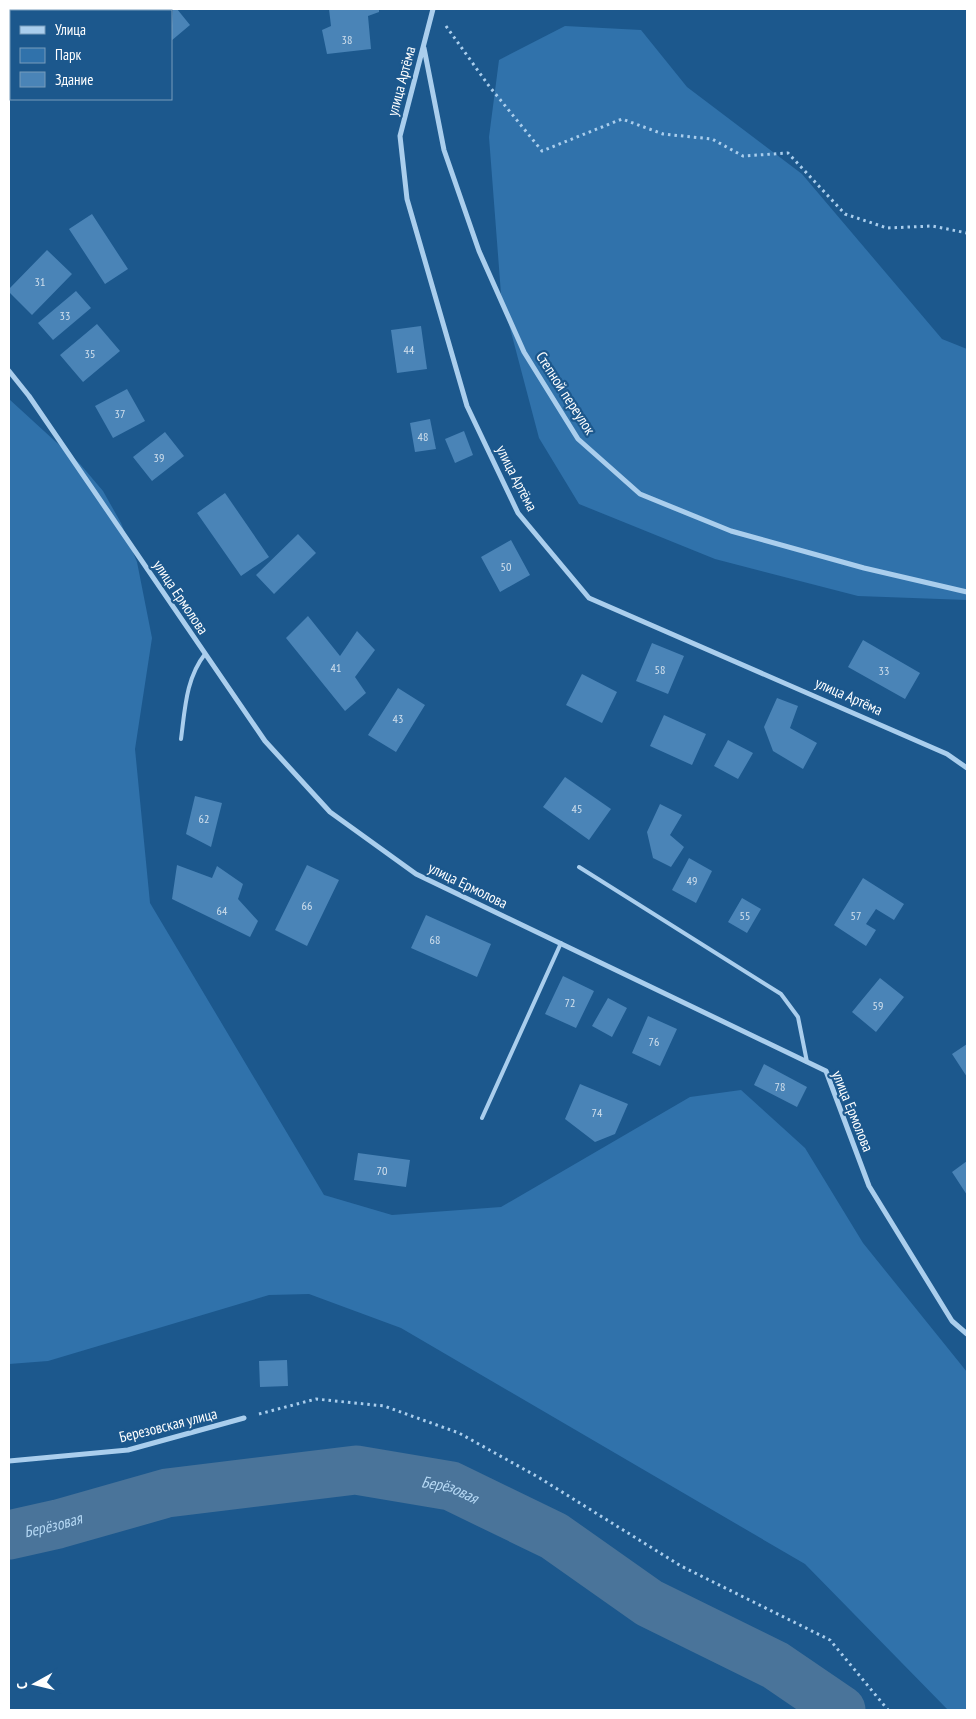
<svg xmlns="http://www.w3.org/2000/svg" width="976" height="1719" viewBox="0 0 976 1719" font-family="'PT Sans Narrow',sans-serif">
<style>
.green{fill:#3072ab}
.lines{fill:none;stroke-linecap:round;stroke-linejoin:round}
.river{stroke:#4a749a;stroke-width:49}
.building{fill:#4a84b7}
.path{stroke:#aaceed;stroke-width:3;stroke-dasharray:2.5 4;stroke-linecap:butt}
.service{stroke:#aaceed;stroke-width:4}
.minor{stroke:#aaceed;stroke-width:5}
.labels{text-anchor:middle;dominant-baseline:central;stroke-width:4.5;stroke-linejoin:round;paint-order:stroke}
.number-label{font-size:12px;fill:#d2e0ed}
.street-label{font-size:15px;fill:#fff;stroke:#1c588d}
.water-label{font-size:16px;font-style:italic;fill:#b5d8f4;stroke:#1c588d}
</style>
<rect width="100%" height="100%" fill="#1c588d"/>
<path class="green" d="M565 26 641 30 687 87 802 174 942 339 967 349V600L858 596 715 559 579 504 539 438 501 294 489 137 499 60Z
M9 399 80 464 103 491 121 523 137 562 152 638 135 749 150 903 324 1195 392 1215 501 1207 690 1097 741 1090 805 1148 863 1243 967 1372V1710H948L805 1564 401 1328 309 1294 269 1295 48 1361 9 1364Z"/>
<g class="lines">
<path class="river" id="s1" d="M9 1535 58 1524 167 1493 356 1470 451 1486 554 1536 649 1603 775 1665 841 1710"/>
</g>
<path class="building" d="M173 9H177L190 25 171 41Z
M329 9H379V12L368 16 371 49 327 54 322 30 331 26Z
M92 214 128 269 105 284 69 229Z
M47 250 72 274 32 315 9 292V289Z
M76 291 91 308 53 340 38 323Z
M97 324 120 351 83 382 60 355Z
M421 326 427 369 397 373 391 330Z
M127 389 145 421 113 438 95 406Z
M430 419 436 449 415 452 410 423Z
M464 431 473 455 455 463 445 439Z
M165 432 184 456 152 481 133 457Z
M225 493 269 557 241 576 197 513Z
M298 534 316 553 274 594 256 575Z
M511 540 530 575 500 592 481 557Z
M308 616 340 656 357 631 375 650 355 677 366 693 345 711 286 638Z
M863 640 920 673 905 699 848 667Z
M652 643 684 656 668 694 636 681Z
M582 674 617 692 602 723 566 705Z
M398 688 425 705 396 752 368 735Z
M777 698 798 706 790 728 817 743 803 769 773 751 764 727Z
M664 715 706 734 692 765 650 746Z
M728 740 753 753 738 779 714 766Z
M565 777 611 809 589 840 543 807Z
M195 796 222 803 211 847 186 834Z
M660 804 682 815 670 835 684 847 671 867 653 858 647 832Z
M689 858 712 871 696 903 672 890Z
M177 865 212 878 217 866 243 884 238 899 258 921 250 937 172 899Z
M307 865 339 880 307 946 275 930Z
M863 878 904 904 894 920 876 909 866 924 876 930 866 946 834 925Z
M742 898 761 909 747 933 728 922Z
M426 915 491 944 477 977 411 948Z
M563 976 594 991 576 1028 545 1014Z
M880 978 904 997 876 1032 852 1012Z
M608 998 627 1008 612 1037 592 1026Z
M648 1016 677 1029 660 1066 632 1053Z
M967 1044V1077L952 1054Z
M764 1064 807 1087 797 1107 754 1085Z
M580 1084 628 1104 615 1134 595 1142 565 1119Z
M358 1153 410 1160 406 1187 354 1180Z
M967 1161V1195L952 1172Z
M287 1360 288 1386 260 1387 259 1361Z"/>
<g class="lines">
<path class="path" d="M446 26 489 86 542 151 622 119 663 134 712 139 743 156 788 153 845 214 887 228 932 226 967 233
M259 1414 316 1399 384 1406 459 1433 538 1477 681 1566 830 1640 888 1710"/>
<path class="service" d="M181 739C185 709 186 678 205 654
M579 867 781 994 798 1017 807 1062
M482 1118 561 943"/>
<path class="minor" d="M433 9 400 136 407 199 467 406 518 513 589 598 947 754 967 768
M424 48 444 150 479 251 524 352 578 439 640 494 731 531 864 568 967 592
M9 371 29 396 265 741 330 812 416 874 826 1071 869 1186 952 1321 967 1334
M9 1461 128 1450 244 1418"/>
</g>
<g class="labels">
<g class="number-label">
<text x="347" y="39">38</text>
<text x="40" y="281">31</text>
<text x="65" y="315">33</text>
<text x="409" y="349">44</text>
<text x="90" y="353">35</text>
<text x="120" y="413">37</text>
<text x="423" y="436">48</text>
<text x="159" y="457">39</text>
<text x="506" y="566">50</text>
<text x="336" y="667">41</text>
<text x="660" y="669">58</text>
<text x="884" y="670">33</text>
<text x="398" y="718">43</text>
<text x="577" y="808">45</text>
<text x="204" y="818">62</text>
<text x="692" y="880">49</text>
<text x="307" y="905">66</text>
<text x="222" y="910">64</text>
<text x="745" y="915">55</text>
<text x="856" y="915">57</text>
<text x="435" y="939">68</text>
<text x="570" y="1002">72</text>
<text x="878" y="1005">59</text>
<text x="654" y="1041">76</text>
<text x="780" y="1086">78</text>
<text x="597" y="1112">74</text>
<text x="382" y="1170">70</text>
</g>
<g class="street-label">
<text transform="translate(401 81) rotate(-75)">улица Артёма</text>
<text transform="translate(566 393) rotate(57)">Степной переулок</text>
<text transform="translate(517 478) rotate(63)">улица Артёма</text>
<text transform="translate(181 597) rotate(56)">улица Ермолова</text>
<text transform="translate(849 696) rotate(24)">улица Артёма</text>
<text transform="translate(468 885) rotate(26)">улица Ермолова</text>
<text transform="translate(853 1111) rotate(68)">улица Ермолова</text>
<text transform="translate(168 1425) rotate(-14)">Березовская улица</text>
</g>
<g class="water-label">
<text stroke="none"><textPath href="#s1" startOffset="450">Берёзовая</textPath></text>
<text stroke="none"><textPath href="#s1" startOffset="45">Берёзовая</textPath></text>
</g>
</g>
<rect width="976" height="1719" fill="none" stroke="#ffffff" stroke-width="20"/>
<rect x="10" y="10" width="162" height="90" fill="#1c588d" stroke="#779bbb"/>
<rect x="20" y="26" width="25" height="8" fill="#aaceed" stroke="#779bbb"/>
<text x="55" y="35" font-size="15" fill="#ffffff">Улица</text>
<rect x="20" y="48" width="25" height="15" fill="#3072ab" stroke="#779bbb"/>
<text x="55" y="60" font-size="15" fill="#ffffff">Парк</text>
<rect x="20" y="72" width="25" height="15" fill="#4a84b7" stroke="#779bbb"/>
<text x="55" y="85" font-size="15" fill="#ffffff">Здание</text>
<g transform="translate(35 1684) rotate(262)" stroke="#1c588d" stroke-width="4" paint-order="stroke">
<path d="M0-4L9 19L0 12L-9 19Z" fill="#ffffff"/>
<text y="-8" font-size="14" font-weight="bold" text-anchor="middle" fill="#ffffff">С</text>
</g>
</svg>
